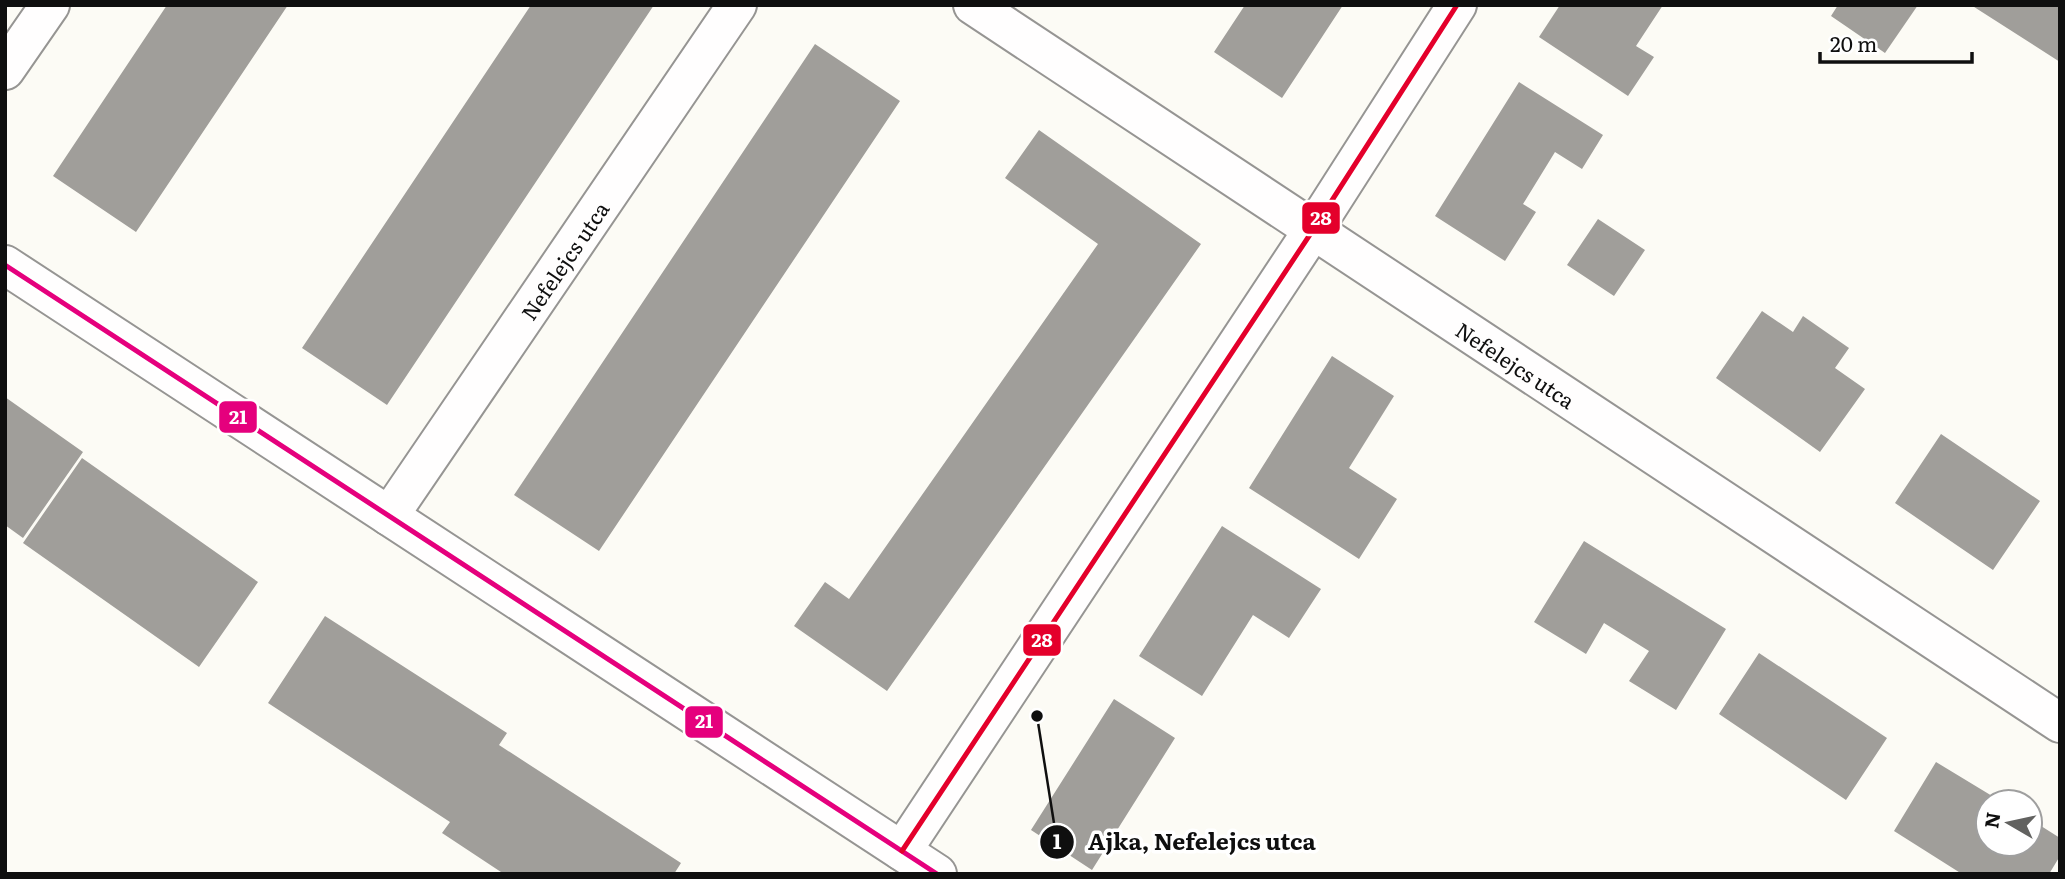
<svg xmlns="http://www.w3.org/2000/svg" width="2065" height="879" viewBox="0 0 2065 879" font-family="Literata,serif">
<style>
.building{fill:#a09e9a}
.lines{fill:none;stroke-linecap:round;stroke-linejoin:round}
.minor-casing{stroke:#969593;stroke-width:42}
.minor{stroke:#fffefe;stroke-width:38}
.bus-1-casing{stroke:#fff;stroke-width:10}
.bus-2-casing{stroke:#fff;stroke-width:10}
.bus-1{stroke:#e5007d;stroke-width:5}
.bus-2{stroke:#e4002b;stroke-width:5}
.labels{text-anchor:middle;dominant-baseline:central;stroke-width:7;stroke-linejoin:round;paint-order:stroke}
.street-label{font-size:21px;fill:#0f0f0f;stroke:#fff}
.leader{fill:none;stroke:#0f0f0f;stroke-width:2.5}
.callout-dot{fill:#0f0f0f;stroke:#fff;stroke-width:2.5}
.mark-label{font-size:21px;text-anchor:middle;font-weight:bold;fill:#fff}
.callout-label{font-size:23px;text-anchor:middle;font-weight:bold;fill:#0f0f0f;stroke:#fff;stroke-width:7;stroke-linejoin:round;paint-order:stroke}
.line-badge{stroke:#fff;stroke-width:2.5}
.badge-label{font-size:19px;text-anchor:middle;font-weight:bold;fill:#fff}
</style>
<rect width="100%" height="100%" fill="#fcfbf5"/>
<path class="building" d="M167 5H288L136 232 53 176Z
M531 5H654L387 405 302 348Z
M1245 5H1343L1282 98 1214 52Z
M1560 5H1663L1636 46 1654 57 1628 96 1539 37Z
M1838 5H1918L1885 53 1831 16Z
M1971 5H2060V62Z
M815 44 900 101 599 551 514 495Z
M1519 82 1603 135 1582 169 1555 152 1523 204 1536 212 1505 261 1435 216Z
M1039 130 1201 244 887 691 794 626 825 582 849 599 1098 244 1005 178Z
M1598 219 1645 250 1614 296 1567 265Z
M1762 311 1793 332 1803 316 1849 348 1835 368 1865 389 1820 452 1716 378Z
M1332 356 1394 396 1349 468 1397 499 1359 559 1249 488Z
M5 397 83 452 23 538 5 525Z
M1941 434 2040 501 1993 570 1895 503Z
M82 458 258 582 199 667 23 543Z
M1222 526 1321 589 1289 638 1253 615 1202 696 1139 656Z
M1584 541 1726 629 1676 710 1629 681 1649 651 1604 623 1586 654 1534 622Z
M325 616 507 733 499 745 681 863 674 874H504L442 833 450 822 268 703Z
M1759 653 1887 738 1846 800 1719 714Z
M1114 699 1175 738 1092 870 1031 830Z
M1936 762 2002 802H1988V844H2030V819L2060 838V856L2049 874H1962L1894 831Z"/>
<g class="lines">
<defs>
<g id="minor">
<path id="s1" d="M973 5 2060 723"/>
<path d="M5 70 50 5"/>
<path d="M5 265 937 874"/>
<path id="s2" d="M389 516 737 5"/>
<path d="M902 851 1313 230 1457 5"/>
</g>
</defs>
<use href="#minor" class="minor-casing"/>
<use href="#minor" class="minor"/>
<defs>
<path id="bus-1" d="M5 265 937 874"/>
<path id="bus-2" d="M902 851 1313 230 1457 5"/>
</defs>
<use href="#bus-1" class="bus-1-casing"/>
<use href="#bus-2" class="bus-2-casing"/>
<use href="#bus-1" class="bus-1"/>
<use href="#bus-2" class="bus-2"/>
</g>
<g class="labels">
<g class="street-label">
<text stroke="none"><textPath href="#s2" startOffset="310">Nefelejcs utca</textPath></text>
<text stroke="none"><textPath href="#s1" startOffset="651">Nefelejcs utca</textPath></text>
</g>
</g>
<path class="leader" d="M1037 716L1057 842"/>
<g class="callout-dot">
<circle cx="1037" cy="716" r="7"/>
<circle cx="1057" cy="842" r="18"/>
</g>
<g class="mark-label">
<text x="1057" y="849">1</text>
</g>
<g class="callout-label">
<text x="1202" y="850">Ajka, Nefelejcs utca</text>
</g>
<g class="line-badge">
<rect x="1301" y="201" width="40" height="34" rx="7" fill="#e4002b"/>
<rect x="218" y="400" width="40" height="34" rx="7" fill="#e5007d"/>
<rect x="1022" y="623" width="40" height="34" rx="7" fill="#e4002b"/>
<rect x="684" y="705" width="40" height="34" rx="7" fill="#e5007d"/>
</g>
<g class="badge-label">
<text x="1321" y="225">28</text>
<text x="238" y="424">21</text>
<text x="1042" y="647">28</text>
<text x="704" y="728">21</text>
</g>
<rect width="2065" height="879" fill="none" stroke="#0f0f0f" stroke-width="14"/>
<g transform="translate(2009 823) rotate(279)"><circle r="33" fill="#ffffff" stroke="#9f9f9f" stroke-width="2"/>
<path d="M0-5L12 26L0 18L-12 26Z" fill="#626260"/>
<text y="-10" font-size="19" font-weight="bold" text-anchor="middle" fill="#0f0f0f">N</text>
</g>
<path d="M1820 52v10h152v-10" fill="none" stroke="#0f0f0f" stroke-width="3.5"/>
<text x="1830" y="52" font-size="21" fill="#0f0f0f" stroke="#ffffff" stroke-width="5" paint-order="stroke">20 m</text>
</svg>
